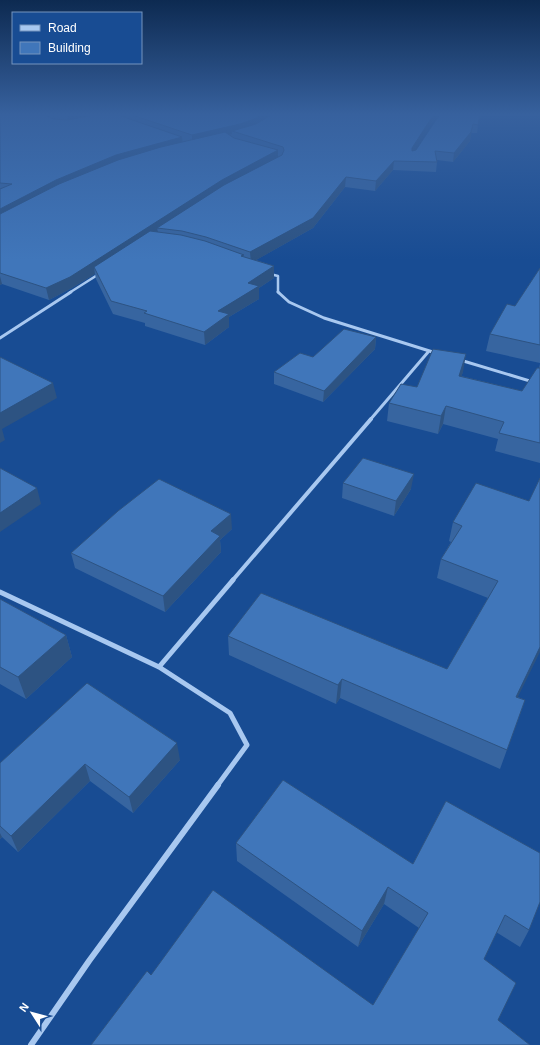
<svg xmlns="http://www.w3.org/2000/svg" width="540" height="1045" viewBox="0 0 540 1045" font-family="Arial,sans-serif">
<style>
.lines{fill:none;stroke-linecap:round;stroke-linejoin:round}
.minor-far4{stroke:#a8c8f0;stroke-width:2.5}
.minor-far3{stroke:#a8c8f0;stroke-width:3}
.minor-far2{stroke:#a8c8f0;stroke-width:4}
.minor-far1{stroke:#a8c8f0;stroke-width:5}
.minor{stroke:#a8c8f0;stroke-width:6}
.wall{fill:#3765a0}
.shaded-wall{fill:#2d5382}
.building{fill:#4076ba;stroke:#2d5382}
</style>
<rect width="100%" height="100%" fill="#184c93"/>
<g class="lines">
<path class="minor-far4" d="M270 274 278 276V292L279 293
M69 293 99 274"/>
<path class="minor-far3" d="M278 292 289 302 324 318 436 353
M0 338 71 292
M460 360 540 384
M370 420 429 351"/>
<path class="minor-far2" d="M232 581 371 419"/>
<path class="minor-far1" d="M0 592 159 667 230 713 247 745 217 786
M159 667 233 580"/>
<path class="minor" d="M31 1045 89 961 218 785"/>
</g>
<path class="wall" d="M0 114 45 115V114H438L415 150H416L440 114 478 124 477 133H471L470 141 453 162 437 160V162L436 172 393 170 375 191 345 187 313 228 256 260 274 266V278L259 288V299L229 317V327L205 345 145 326V323L113 314 96 279 95 274 72 288 49 300 2 284 0 285Z
M540 268V363L486 351 490 334 515 306Z
M376 337 375 349 323 402 274 384V372Z
M540 364V463L495 451 498 439 443 424 438 434 387 421 389 403 417 387 463 372 461 376 522 391 539 368Z
M343 483 411 489 394 516 342 498Z
M529 501 518 697 525 700 500 769 340 698 336 704 229 655 228 636 447 669 488 598 437 578 441 559 451 542 449 541 453 522Z
M232 529 220 540 221 552 165 612 75 568 71 553Z
M0 599 66 635 72 657 26 699 0 684Z
M180 760 133 813 90 781 18 852 2 837 0 839V763Z
M446 801 529 930 520 947 496 932 484 959 498 1020 530 1045 151 975 373 1005 419 928 384 904 358 947 237 861 236 843 413 864Z"/>
<path class="shaded-wall" d="M73 114H99L68 123 67 115Z
M263 114H277L254 128 232 131V134L192 144V135Z
M434 114H438L411 157 412 148Z
M480 114H482L478 124Z
M473 124 470 141 453 162 454 153Z
M182 137 183 146 0 221V209L56 180 116 155Z
M278 150V160L157 228 158 232 94 267 95 274 72 288 49 300 46 288 222 180Z
M394 161 393 170 375 191 376 181Z
M346 177 345 187 313 228 251 263 250 252Z
M274 266V278L259 288V299L229 317V327L205 345 204 332 218 311 248 283Z
M0 276 2 284 0 285Z
M376 337 375 349 323 402 324 391Z
M466 354 463 372 455 393 459 376Z
M53 383 57 398 2 429 5 440 0 443V413Z
M446 406 443 424 438 434 441 416Z
M414 474 411 489 394 516 396 501Z
M37 488 41 504 0 532V513Z
M231 514 232 529 220 540 221 552 165 612 163 596 211 531Z
M66 635 72 657 26 699 18 677Z
M540 647V652L509 715 516 697Z
M342 679 340 698 336 704 338 685Z
M177 743 180 760 133 813 129 797Z
M85 764 90 781 18 852 11 836Z
M0 833 2 837 0 839Z
M388 887 384 904 358 947 362 931Z"/>
<path class="building" d="M0 114H42L54 119 67 120 99 114H115L182 137 116 155 56 180 0 209V189L12 184 0 183Z
M55 114H73L67 115Z
M129 114H263L254 119 240 124 192 135Z
M273 114H434L412 148V151L416 150 440 114H480L478 125 473 124 471 132 454 153 435 151 437 162 394 161 376 181 346 177 313 218 250 252 206 237 182 231 157 228 224 185 282 155 284 150 283 147 232 131 256 124Z
M225 132 234 138 278 150 222 180 70 277 46 288 0 273V214L59 184 118 160 161 147Z
M150 231 181 235 205 241 244 255 241 256 274 266 248 283 259 286 218 311 229 314 204 332 144 313 147 311 111 301 94 267Z
M540 268V345L490 334 507 304 515 306Z
M344 329 376 337 324 391 274 372 300 353 313 357Z
M433 349 466 354 459 376 522 391 537 368H540V443L499 433 504 422 446 406 441 416 389 403 401 384 417 387Z
M0 357 53 383 0 413Z
M363 458 414 474 396 501 343 483Z
M0 468 37 488 0 513Z
M540 478V647L516 697 525 700 507 750 342 679 338 685 228 636 261 593 447 669 498 581 441 559 462 526 453 522 476 483 529 501Z
M159 479 231 514 211 531 220 536 163 596 71 553 118 511Z
M0 599 66 635 18 677 0 667Z
M87 683 177 743 129 797 85 764 11 836 0 826V763Z
M283 780 413 864 446 801 540 853V902L529 930 505 915 484 959 516 983 498 1020 530 1045H91L147 971 151 975 213 890 373 1005 428 913 388 887 362 931 236 843Z"/>
<linearGradient id="sky" x2="0" y2="1"><stop stop-color="#0d2a51"/><stop offset="0.44" stop-color="#37619e"/><stop offset="1" stop-color="#37619e" stop-opacity="0"/></linearGradient>
<rect width="540" height="260" fill="url(#sky)"/>
<rect x="12" y="12" width="130" height="52" fill="#184c93" stroke="#7494be"/>
<rect x="20" y="25" width="20" height="6" fill="#a8c8f0" stroke="#7494be"/>
<text x="48" y="32" font-size="12" fill="#ffffff">Road</text>
<rect x="20" y="42" width="20" height="12" fill="#4076ba" stroke="#7494be"/>
<text x="48" y="52" font-size="12" fill="#ffffff">Building</text>
<g transform="translate(32 1013) rotate(306)" stroke="#184c93" stroke-width="3" paint-order="stroke">
<path d="M0-3L7 15L0 10L-7 15Z" fill="#ffffff"/>
<text y="-6" font-size="11" font-weight="bold" text-anchor="middle" fill="#ffffff">N</text>
</g>
</svg>
